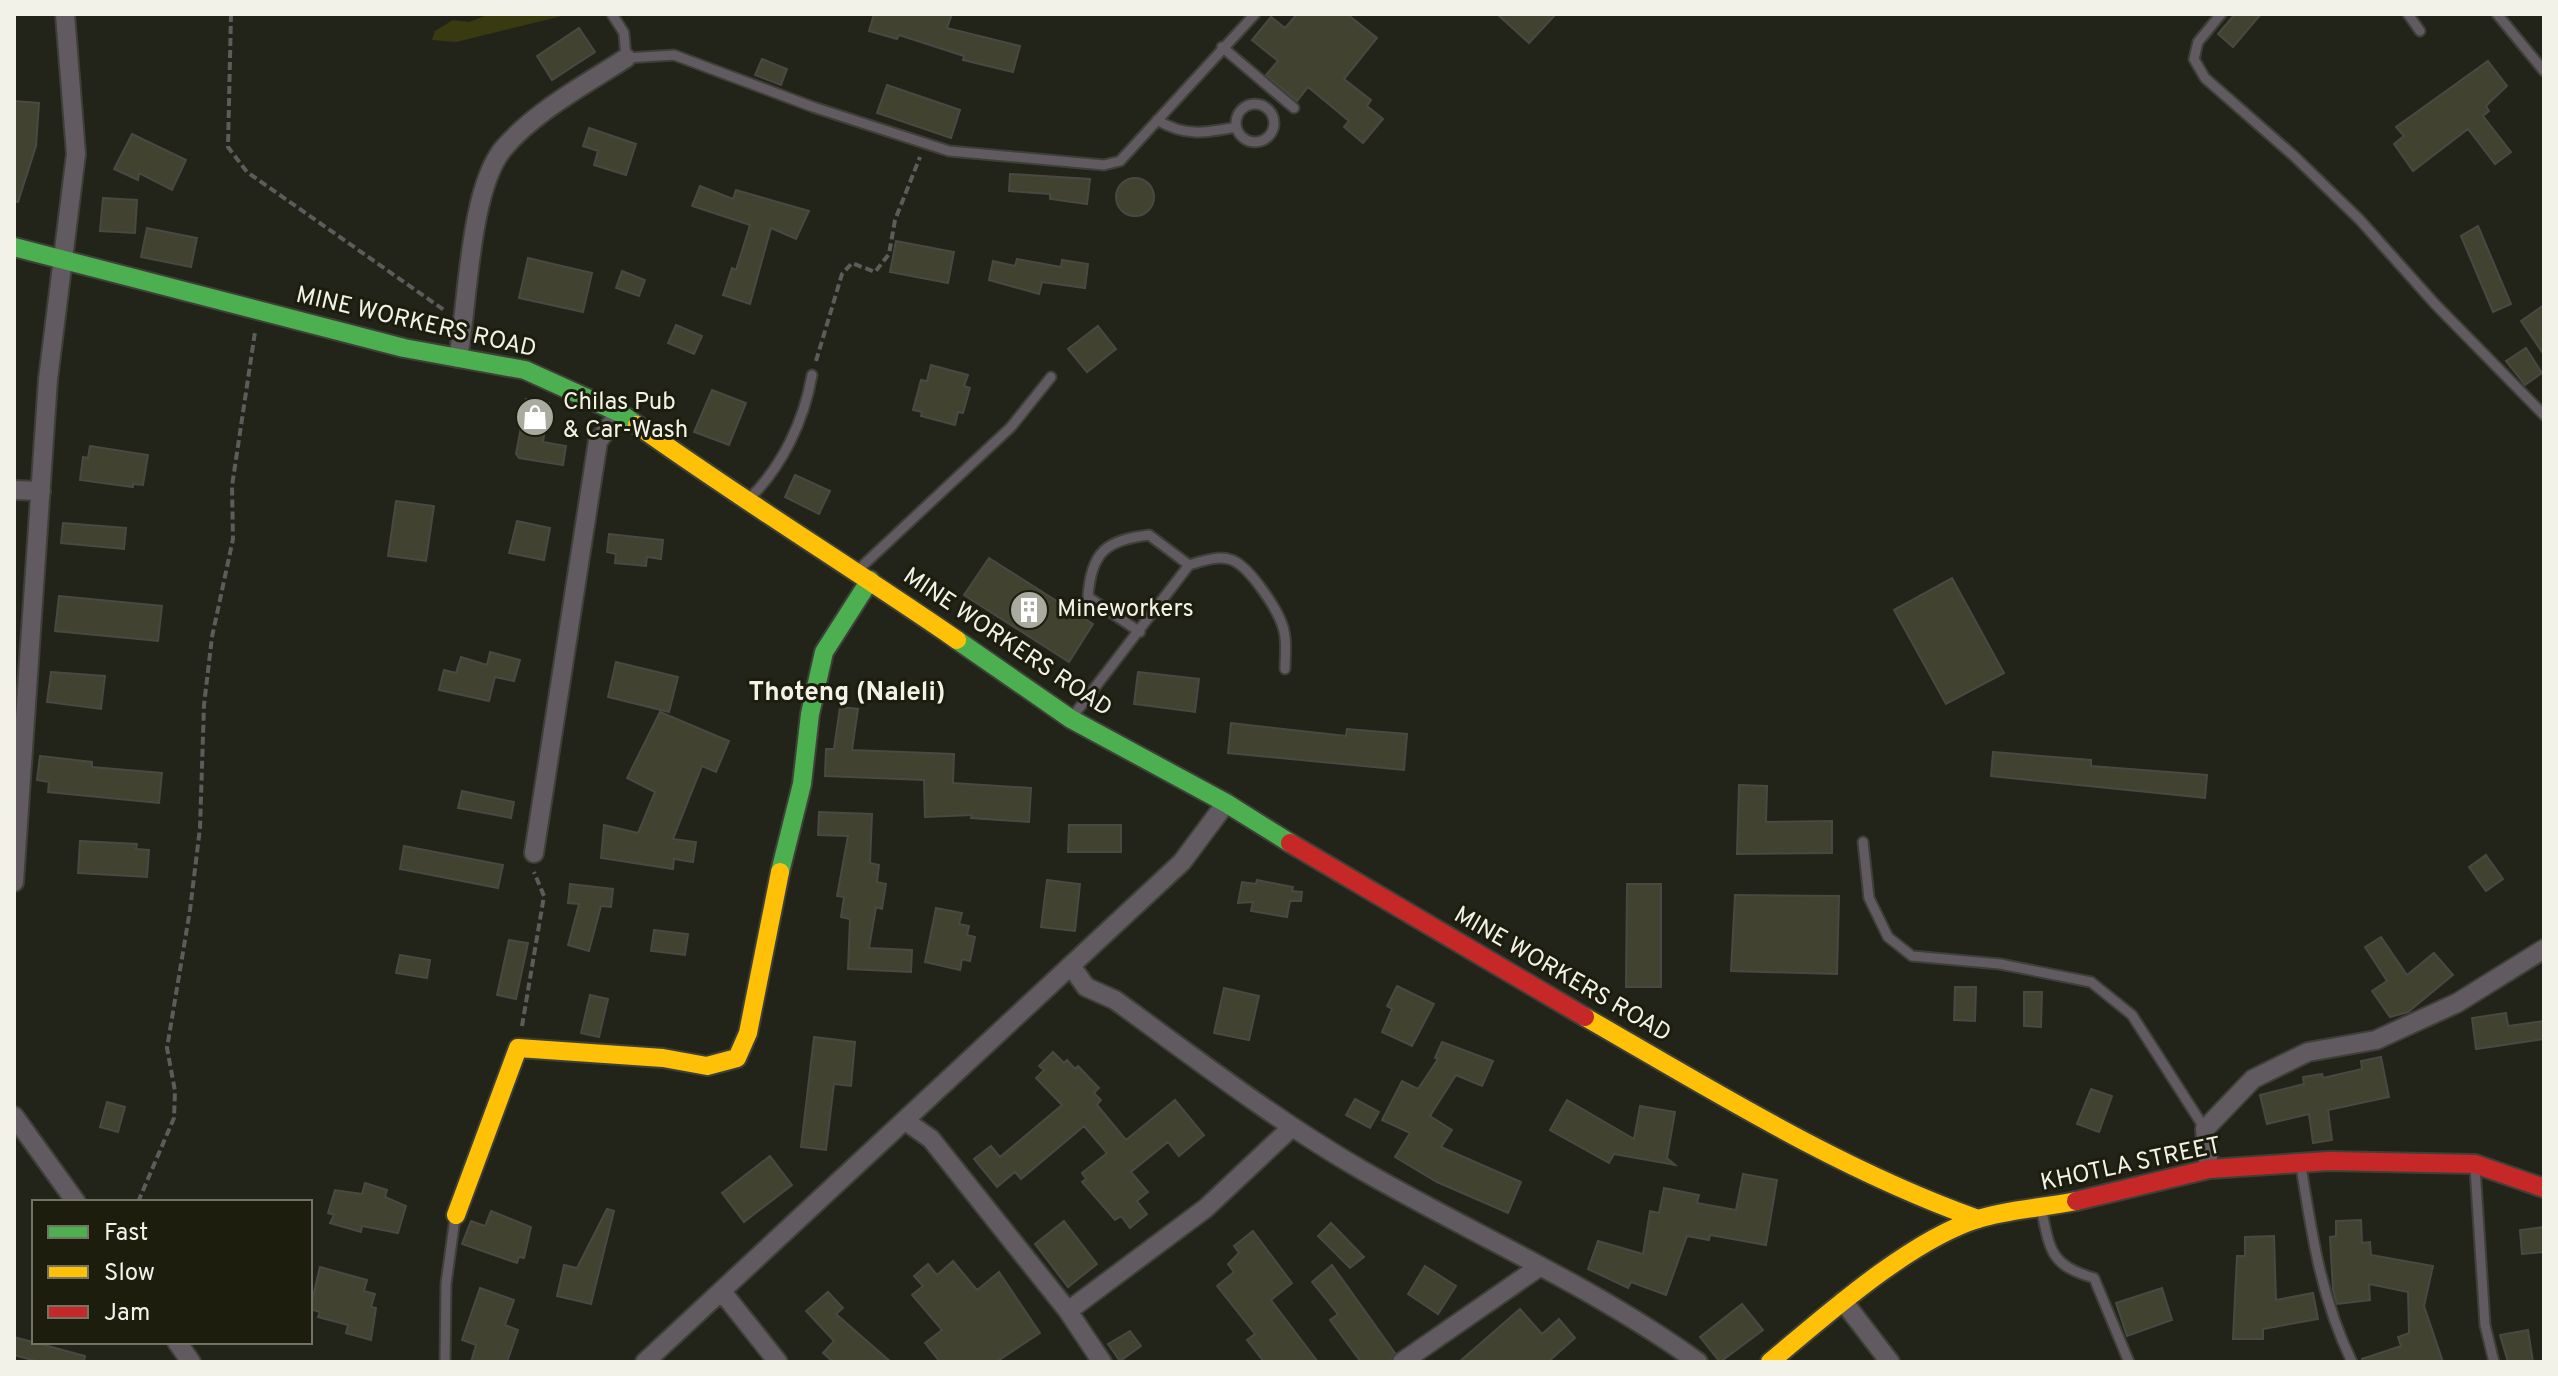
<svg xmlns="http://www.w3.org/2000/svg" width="2558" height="1376" viewBox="0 0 2558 1376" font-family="Overpass,sans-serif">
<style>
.green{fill:#3a3a11}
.building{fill:#424230;stroke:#484942;stroke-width:2}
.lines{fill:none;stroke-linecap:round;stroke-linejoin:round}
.lane-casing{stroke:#3e4038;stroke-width:13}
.street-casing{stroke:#3e4038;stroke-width:22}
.fast-casing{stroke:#3e4038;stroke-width:22}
.slow-casing{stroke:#3e4038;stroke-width:22}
.jam-casing{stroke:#3e4038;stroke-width:22}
.path{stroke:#5e5b5b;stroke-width:4;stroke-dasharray:8 4;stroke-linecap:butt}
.lane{stroke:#625a61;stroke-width:9}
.street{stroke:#625a61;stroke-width:18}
.fast{stroke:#4caf50;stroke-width:18}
.slow{stroke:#ffc107;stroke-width:18}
.jam{stroke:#c62828;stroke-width:18}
.labels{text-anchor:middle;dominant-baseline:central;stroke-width:6;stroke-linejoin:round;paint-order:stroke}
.street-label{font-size:24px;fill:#f2f2e8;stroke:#1d1d0e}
.poi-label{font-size:24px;fill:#f2f2e8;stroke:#1d1d0e;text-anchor:start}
.neighbourhood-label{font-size:26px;font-weight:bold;fill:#f2f2e8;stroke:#1d1d0e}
</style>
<rect width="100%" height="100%" fill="#22241a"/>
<path class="green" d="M490 14H570L456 42 432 40 435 31 453 20 469 22Z"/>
<path class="building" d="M874 14H952L947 28 1020 46 1013 72 963 60 964 56 899 35 897 39 869 31Z
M1297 14H1347L1377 38 1344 79 1371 100 1367 106 1383 119 1363 143 1344 127 1349 121 1308 87 1297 101 1266 75 1278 61 1252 40 1271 17 1285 28Z
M1497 14H1556L1529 43Z
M2235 14H2261L2233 47 2218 34Z
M579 28 595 52 552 80 537 56Z
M762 59 787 69 781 85 755 75Z
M2488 61 2507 86 2486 106 2489 111 2483 116 2511 152 2495 164 2468 129 2413 171 2394 144 2404 136 2396 127Z
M887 85 960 110 951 138 877 113Z
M14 101 39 103 36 146 18 202 14 201Z
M589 128 636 144 626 175 594 165 598 151 583 146Z
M132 134 186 160 172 190 139 173 138 180 114 169Z
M1010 174 1090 179 1087 204 1050 199V194L1009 191Z
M1116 197a19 19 0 1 1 38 0a19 19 0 1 1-38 0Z
M700 186 733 199 736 190 809 211 796 239 771 228 750 304 723 295 732 268 736 270 750 225 692 206Z
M103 198 137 200 135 233 100 231Z
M2478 226 2511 304 2493 312 2461 236Z
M147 228 197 238 191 267 141 257Z
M896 241 954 252 948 283 890 272Z
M528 258 592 273 583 312 519 298Z
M1017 259 1061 267 1062 260 1088 264 1085 288 1042 282 1039 294 989 280 993 261 1015 266Z
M622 271 645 280 639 296 616 288Z
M2544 305V355L2521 321Z
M676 325 702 336 694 354 668 343Z
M1098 326 1116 349 1087 372 1068 349Z
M2526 348 2542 373 2525 385 2506 361Z
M931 365 968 375 964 386 970 388 963 413 958 412 955 425 921 416 922 412 913 410 921 380 927 381Z
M712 390 746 403 729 445 694 432Z
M526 399 549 403 543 442 566 446 563 465 519 458 516 454Z
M90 446 148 455 143 485 133 484V487L80 480 83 457 88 458Z
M795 475 830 491 819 514 785 497Z
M396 501 434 506 426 561 388 556Z
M517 521 550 528 544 560 509 553Z
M63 523 126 528 124 549 61 543Z
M609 534 663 540 661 559 647 557 646 566 615 563 616 554 607 552Z
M989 558 1093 624 1069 662 964 595Z
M1952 578 2004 673 1946 704 1894 610Z
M59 596 162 606 158 641 55 631Z
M490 652 520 660 514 681 495 677 489 701 439 690 444 670 456 673 461 657 487 665Z
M616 662 678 677 669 712 608 697Z
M51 672 105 676 101 709 47 702Z
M1138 672 1199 679 1195 712 1134 704Z
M840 707 858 709 852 750 954 754 953 783 1031 788 1029 822 971 818 972 815 925 817 924 780 825 776 826 749H834Z
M660 712 729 741 716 772 702 766 673 839 696 842 693 862 674 859 673 869 601 858 604 825 638 833 655 792 627 778Z
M1231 723 1346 736 1347 729 1407 734 1404 770 1228 753Z
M1993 752 2091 760V766L2207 775 2205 798 1991 776Z
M40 756 92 762V767L162 773 159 803 48 792 49 782 37 780Z
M1739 785 1767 786 1766 822 1832 821V853L1737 854Z
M462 791 514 802 511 818 458 808Z
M819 812 872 814 870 863 879 865 877 882 886 884 882 909 876 907 869 948 912 950 911 972 848 969 850 919 841 917 844 897 837 896 848 836 818 835Z
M1069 825H1121V852H1068Z
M80 841 137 844 136 849 149 850 147 877 78 873Z
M404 846 503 865 498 888 400 869Z
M2486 855 2503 879 2486 891 2469 867Z
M1047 880 1080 884 1075 931 1041 927Z
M1257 880 1293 887 1292 891 1302 892 1301 901H1290L1287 917 1251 911 1253 902 1238 903 1242 882 1256 884Z
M570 884 613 889 611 907 601 906 589 951 568 945 579 904 568 903Z
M1627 884H1661V987H1626Z
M1735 895 1839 896 1837 974 1731 971Z
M936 908 962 913 959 924 969 926 967 935 975 937 970 961 962 959 960 970 925 962Z
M654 930 688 934 685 955 651 951Z
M2381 937 2407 975 2434 953 2453 975 2408 1012 2390 1017 2372 991 2387 981 2365 947Z
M509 940 528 943 516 999 497 995Z
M400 955 430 960 427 978 396 973Z
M1397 986 1434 1004 1412 1046 1382 1032 1392 1009 1387 1006Z
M1955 987H1976L1975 1021 1954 1020Z
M1224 988 1259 996 1249 1040 1214 1033Z
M2024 992H2042L2041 1027 2024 1026Z
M590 995 608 999 599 1037 581 1033Z
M2506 1013 2508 1026 2544 1021V1039L2476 1049 2472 1018Z
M814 1037 855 1042 851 1086 834 1084 826 1150 801 1147Z
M1442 1042 1493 1061 1482 1086 1456 1075 1430 1116 1452 1130 1441 1147 1521 1182 1508 1213 1437 1182 1395 1157 1410 1133 1382 1120 1402 1081 1418 1089 1438 1059 1435 1058Z
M1053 1052 1064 1063 1067 1060 1075 1069 1078 1066 1099 1088 1094 1093 1101 1100 1097 1105 1126 1140 1175 1100 1204 1135 1179 1156 1168 1142 1131 1172 1148 1192 1137 1201 1147 1214 1130 1228 1121 1216 1115 1220 1082 1182 1086 1179 1082 1173 1107 1153 1084 1126 1021 1179 1015 1172 997 1187 974 1159 991 1146 1000 1157 1062 1105 1036 1078 1044 1070 1039 1066Z
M2381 1057 2389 1097 2328 1110 2332 1140 2313 1143 2309 1114 2267 1124 2260 1095 2304 1084 2303 1077 2322 1074 2323 1078 2362 1069 2361 1061Z
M2091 1089 2112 1096 2099 1132 2077 1124Z
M1355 1099 1379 1112 1370 1128 1346 1115Z
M1567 1100 1634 1139 1640 1106 1675 1112 1667 1158 1675 1165 1614 1154 1609 1163 1550 1130Z
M107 1102 125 1107 118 1132 100 1127Z
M770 1156 792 1185 744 1222 722 1193Z
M1743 1174 1777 1180 1766 1245 1710 1235 1709 1240 1687 1236 1666 1295 1631 1282 1628 1288 1588 1269 1598 1241 1643 1254 1650 1211 1659 1213 1664 1188 1699 1195 1697 1203 1736 1210Z
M365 1183 387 1190 385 1197 406 1206 398 1233 362 1226 361 1232 330 1223 334 1215 328 1213 335 1190 362 1194Z
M607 1209 614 1211 591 1304 557 1296 564 1265 577 1268Z
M491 1211 531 1227 524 1258 519 1257 517 1263 462 1244 471 1221 485 1226Z
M2361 1220 2362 1243 2370 1242 2371 1255 2433 1266 2424 1306 2443 1362H2363L2362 1359 2401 1346 2398 1337 2409 1333 2408 1292 2369 1284 2370 1300 2337 1304 2333 1290 2330 1237 2336 1236V1221Z
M1064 1221 1097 1264 1068 1287 1035 1244Z
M1331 1223 1364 1257 1350 1268 1318 1236Z
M2544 1227V1252L2522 1254 2520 1230Z
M1253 1231 1292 1283 1271 1300 1318 1362H1264L1247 1340 1255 1334 1217 1286 1234 1272 1228 1264 1239 1253 1234 1246Z
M2274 1236 2276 1300 2313 1293 2318 1319 2263 1329V1339H2233L2237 1256H2245V1237Z
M953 1261 977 1290 999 1272 1040 1333 996 1362H940L925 1343 942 1330 912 1295 923 1286 914 1276 928 1264 937 1275Z
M1332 1265 1395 1353 1390 1362H1361L1330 1320 1338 1314 1312 1282Z
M1425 1266 1456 1286 1438 1314 1408 1294Z
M320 1267 367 1280 364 1291 375 1294 371 1307 376 1308 371 1340 346 1333 348 1325 318 1317 320 1312 310 1309Z
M480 1288 514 1300 505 1325 518 1330 507 1362H471L476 1345 462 1340Z
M2162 1288 2172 1320 2127 1336 2116 1303Z
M828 1292 843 1308 836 1314 891 1362H833L823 1353 834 1341 806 1311Z
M1742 1304 1763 1330 1720 1362 1700 1337Z
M1520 1309 1542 1334 1559 1319 1575 1338 1548 1362H1459Z
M2528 1330 2533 1362H2508L2500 1335Z
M1130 1331 1141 1346 1120 1361 1108 1344Z
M14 1337 85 1356 84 1362H39L14 1355Z"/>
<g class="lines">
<defs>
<path id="lane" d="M612 14 624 33 626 58 674 55 813 107 949 151 1104 165 1120 161 1255 14
M2221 14 2198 42 2194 59 2205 78 2294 156 2360 220 2435 304 2544 415
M2408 14 2420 31
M2497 14 2544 71
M1222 47 1294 108
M1236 123a19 19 0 1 1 38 0a19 19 0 1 1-38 0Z
M1157 120C1185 137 1205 133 1236 127
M748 500C782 467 804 421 812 375
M859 569 1011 427 1051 377
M1140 632 1088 597C1091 552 1106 540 1149 535L1189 565
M1073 716 1189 565C1203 561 1218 555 1232 560 1250 567 1280 612 1284 631 1287 643 1285 657 1285 669
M1863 842 1869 898 1888 937 1912 956 2000 964 2091 982 2132 1015 2205 1129
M2301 1166C2312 1236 2321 1298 2352 1362
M2475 1167 2485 1325 2494 1362
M2042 1212C2050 1252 2052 1266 2094 1278L2129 1362
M445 1362 446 1284 455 1218"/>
<path id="street" d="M458 358C468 304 469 191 503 149 535 111 585 85 626 58
M14 490 41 491
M534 853 598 441 620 413
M14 882 48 379 76 154 65 14
M1071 966 1086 987 1115 1000C1195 1058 1274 1119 1360 1169 1472 1234 1593 1286 1698 1362
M14 1116 76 1202
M907 1122 931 1139 1068 1311 1102 1362
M2209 1169 2205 1129 2253 1079 2308 1052 2376 1040 2457 1003 2544 949
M723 1293 778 1362
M1843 1301 1890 1362
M1068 1311 1206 1208 1291 1128
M177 1342 191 1362
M645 1362 1182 862 1226 803
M1402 1362 1539 1267"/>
<path id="fast" d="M14 247 404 348 525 370 620 413 637 425
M957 640 1071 719 1226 803 1290 843
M780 872 802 784 810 714 824 652 870 580"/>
<path id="slow" d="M637 425C742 500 851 567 957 640
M1585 1017C1712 1090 1840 1170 1978 1219
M456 1215 518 1048 663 1058 707 1066 737 1058 748 1033 780 872
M1770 1362C1825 1316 1910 1240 1978 1219 2009 1209 2044 1208 2076 1201"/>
<path id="jam" d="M1290 843 1585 1017
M2076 1201 2209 1169 2329 1161 2475 1164 2544 1188"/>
</defs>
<use href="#lane" class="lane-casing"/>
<use href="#street" class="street-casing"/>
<use href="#fast" class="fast-casing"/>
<use href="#slow" class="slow-casing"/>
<use href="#jam" class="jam-casing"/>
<path class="path" d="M231 14 228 147 247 172 444 310
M816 361 842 274 852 263 875 272 889 254 895 220 920 157
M522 1026 544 896 534 872
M138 1202 174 1118 175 1091 167 1048 190 910 200 828 204 705 212 637 233 539 232 486 255 332"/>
<use href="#lane" class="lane"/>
<use href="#street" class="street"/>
<use href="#fast" class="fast"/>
<use href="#slow" class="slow"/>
<use href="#jam" class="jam"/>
</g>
<defs>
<symbol id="shop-disc" viewBox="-11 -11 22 22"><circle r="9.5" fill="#a9aaa0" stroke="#1d1d0e"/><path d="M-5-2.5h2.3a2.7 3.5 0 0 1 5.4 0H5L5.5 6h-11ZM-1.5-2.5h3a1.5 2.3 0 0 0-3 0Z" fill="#fff"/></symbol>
<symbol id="building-disc" viewBox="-11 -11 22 22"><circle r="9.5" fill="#a9aaa0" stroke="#1d1d0e"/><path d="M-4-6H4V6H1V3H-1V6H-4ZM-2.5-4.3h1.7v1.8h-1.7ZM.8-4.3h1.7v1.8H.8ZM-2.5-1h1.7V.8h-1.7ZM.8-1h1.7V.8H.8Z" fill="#fff"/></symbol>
</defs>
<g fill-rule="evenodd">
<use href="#shop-disc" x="513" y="395" width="44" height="44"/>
<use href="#building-disc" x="1007" y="588" width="44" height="44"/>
</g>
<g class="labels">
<g class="street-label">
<text transform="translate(416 323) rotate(13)">MINE WORKERS ROAD</text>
<text transform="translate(1007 643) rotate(34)">MINE WORKERS ROAD</text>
<text transform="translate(1562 975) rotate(30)">MINE WORKERS ROAD</text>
<text transform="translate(2131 1165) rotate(-12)">KHOTLA STREET</text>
</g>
<g class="poi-label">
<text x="563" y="403">Chilas Pub<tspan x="563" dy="28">&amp; Car-Wash</tspan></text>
<text x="1057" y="610">Mineworkers</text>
</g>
<g class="neighbourhood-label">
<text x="847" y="693">Thoteng (Naleli)</text>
</g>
</g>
<rect width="2558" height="1376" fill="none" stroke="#f2f2e8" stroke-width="32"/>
<rect x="32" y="1200" width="280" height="144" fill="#1d1d0e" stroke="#727265" stroke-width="2"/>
<rect x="48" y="1226" width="40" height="12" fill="#4caf50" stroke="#727265" stroke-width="2"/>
<text x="104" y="1240" font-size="24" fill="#f2f2e8">Fast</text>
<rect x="48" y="1266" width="40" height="12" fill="#ffc107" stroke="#727265" stroke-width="2"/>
<text x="104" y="1280" font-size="24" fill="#f2f2e8">Slow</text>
<rect x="48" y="1306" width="40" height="12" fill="#c62828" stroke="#727265" stroke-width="2"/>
<text x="104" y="1320" font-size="24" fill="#f2f2e8">Jam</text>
</svg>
